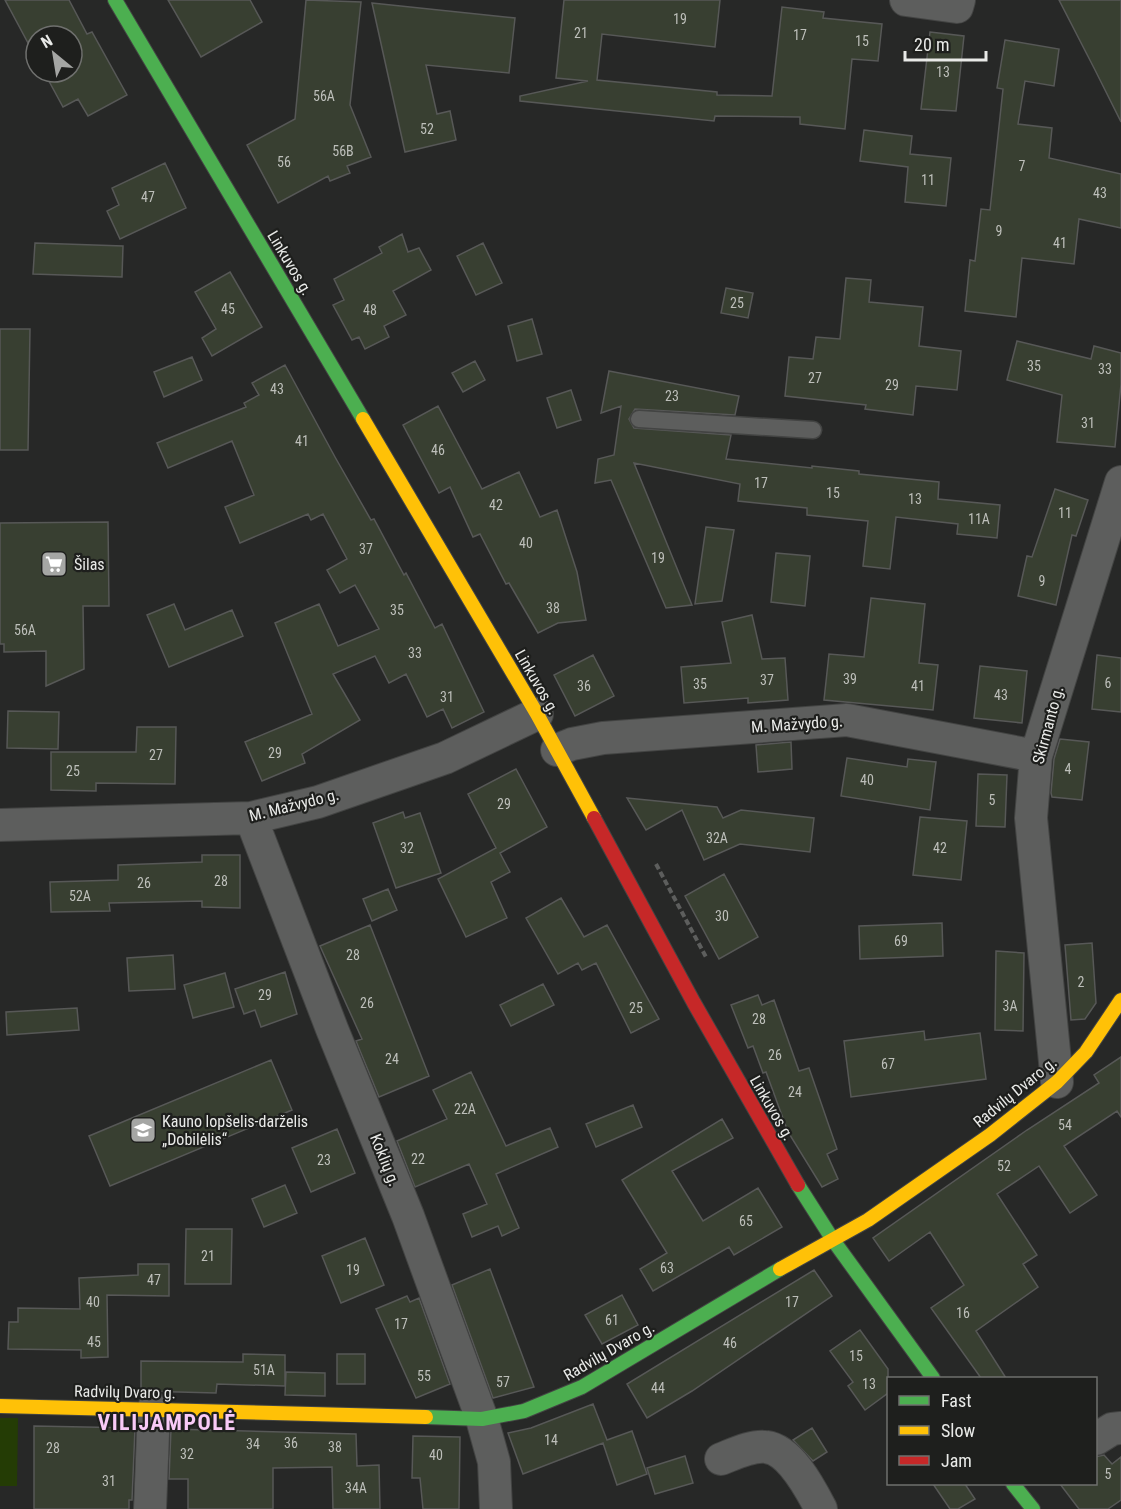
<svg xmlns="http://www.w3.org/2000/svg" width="1121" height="1509" viewBox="0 0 1121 1509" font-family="'Roboto Condensed',sans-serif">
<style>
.green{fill:#243c05}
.building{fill:#383f31;stroke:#575857;stroke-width:1.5}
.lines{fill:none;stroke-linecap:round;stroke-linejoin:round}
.lane-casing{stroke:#434443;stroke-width:19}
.street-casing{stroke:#434443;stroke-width:34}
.fast-casing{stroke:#434443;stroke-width:16}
.slow-casing{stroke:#434443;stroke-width:16}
.jam-casing{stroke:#434443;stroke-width:16}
.path{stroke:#5d5e5d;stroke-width:4;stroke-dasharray:6 3;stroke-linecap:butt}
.lane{stroke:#5d5e5d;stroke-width:16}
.street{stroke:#5d5e5d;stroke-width:32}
.fast{stroke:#4caf50;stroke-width:14}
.slow{stroke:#ffc107;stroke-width:14}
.jam{stroke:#c62828;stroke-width:14}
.labels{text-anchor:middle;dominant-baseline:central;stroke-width:4.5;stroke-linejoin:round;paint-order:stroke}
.number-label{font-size:14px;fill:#bdbfba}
.street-label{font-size:16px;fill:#e9eae8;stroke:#1e1f1d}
.poi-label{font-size:16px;fill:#e9eae8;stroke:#1e1f1d;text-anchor:start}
.district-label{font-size:22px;font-weight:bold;letter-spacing:1.5px;fill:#f9caf7;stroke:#1e1f1d}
</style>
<rect width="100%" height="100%" fill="#272827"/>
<path class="green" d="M0 1418H18L17 1486H0Z"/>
<path class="building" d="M5 0H69L87 34 92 32 127 95 88 116 78 99 63 107 44 72H72V36H36V58Z
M168 0H250L262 22 201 57Z
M306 0 361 2 350 105 371 157 347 166 350 173 330 181 328 176 278 203 247 145 295 119Z
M564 0H720L715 47 602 34 597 80 717 92V95L772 96 782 7 824 12 823 18 882 24 878 61 852 59 845 129 800 124V117L715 116 714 121 520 101V96L588 81 556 78Z
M1059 0H1121V122L1095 70Z
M372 3 515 18 509 73 426 65 437 114 450 111 456 140 405 152Z
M930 32 964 36 956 111 921 109Z
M1005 40 1059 49 1054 86 1025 81 1018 124 1052 128 1049 158 1121 174V228L1079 219 1074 264 1022 258 1016 317 965 311 970 260 975 261 981 209 990 210 1003 89 997 88Z
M864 130 912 136 910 154 951 158 946 206 905 202 908 167 860 161Z
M165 163 186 208 120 239 107 211 119 205 112 188Z
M402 234 408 252 419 248 431 270 393 291 406 315 384 326 389 337 365 349 359 337 352 340 333 305 344 300 334 279 382 253 379 247Z
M35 243 123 246 122 277 33 274Z
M483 243 502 283 476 295 457 256Z
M230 272 262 327 212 356 202 338 216 329 195 292Z
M846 278 871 280 869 302 923 307 919 346 961 351 957 390 916 386 913 415 865 409 866 405 785 396 789 357 813 359 816 337 840 339Z
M726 288 753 293 748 318 721 313Z
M532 319 542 354 517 361 508 326Z
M0 329H30L28 450H0Z
M1017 341 1091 359 1094 346 1121 353V384L1115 447 1057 442 1062 395 1007 380Z
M192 357 202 380 164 397 154 372Z
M475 361 485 380 463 392 452 373Z
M285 365 335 457 371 520 374 519 404 575 406 573 435 628 442 624 484 712 452 728 443 709 427 717 406 674 389 683 375 656 333 674 360 720 302 754 305 763 262 781 245 742 312 714 275 623 319 604 338 646 379 629 355 585 340 593 327 570 347 559 323 514 311 520 308 514 240 543 225 507 254 495 232 441 168 468 157 443 246 407 244 403 259 395 252 383Z
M609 371 739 396 735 415 635 409 629 419 634 428 731 435 726 459 812 468V466L859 471V474L939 482 938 499 1000 505 997 538 957 534 958 524 896 517 890 569 863 566 868 521 807 515V508L738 501 740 484 634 463 692 605 666 608 611 480 595 483 598 459 614 455 621 406 601 413Z
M571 390 581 420 557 428 547 398Z
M438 406 482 489 519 472 540 517 557 510 577 572 586 620 558 623 538 633 509 583 506 584 480 534 473 537 450 487 439 493 403 425Z
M1055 489 1088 500 1076 536 1072 535 1056 605 1018 596 1027 556 1032 557Z
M108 522 109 606H83L84 669 46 686V651L4 652V644H0V523Z
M706 527 734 530 722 601 695 604Z
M776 553 810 556 805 606 771 602Z
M871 598 925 604 919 663 938 665 933 710 824 700 829 654 864 657Z
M174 604 185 630 232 610 243 636 169 667 147 615Z
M752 615 762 659 785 658 788 700 748 703V698L684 703 681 667 731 663 722 622Z
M593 655 614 696 575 716 554 675Z
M1097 655 1121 658V712L1092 709Z
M980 666 1027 671 1022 723 974 718Z
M8 711 59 712 58 749 7 748Z
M137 727H176L175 784 96 783V791L51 790V752H136Z
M1060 739 1089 742 1082 800 1052 797 1051 793 1054 759Z
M791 742 792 769 758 772 756 745Z
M847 758 907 767 908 759 936 762 930 810 841 796Z
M516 769 547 827 500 853 510 872 491 882 507 918 466 937 438 879 496 848 468 794Z
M978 774 1007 775 1005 827 976 826Z
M627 798 717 807 723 818 741 810 814 818 810 852 740 844 704 860 682 810 646 830Z
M403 812 405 818 420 813 441 873 396 888 373 823Z
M920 817 967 821 961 880 913 875Z
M202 855H240V908L202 907V901L109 903 110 911 51 912 50 882 118 880V865L202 862Z
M724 874 758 937 719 959 685 896Z
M388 889 397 910 372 921 363 899Z
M561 898 584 937 607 925 659 1019 631 1033 596 963 582 970 578 963 558 974 526 918Z
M942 923 943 956 860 959 859 926Z
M370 925 429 1076 379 1097 356 1041 362 1039 320 946Z
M1092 943 1096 1003 1085 1019 1071 1020 1065 945Z
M996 951 1024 953 1023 1031 995 1030Z
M173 955 175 989 129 991 127 958Z
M285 972 297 1014 261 1027 255 1010 244 1014 235 989Z
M225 973 234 1007 193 1018 184 985Z
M543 984 554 1005 511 1026 500 1005Z
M758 995 762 1005 774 1000 799 1071 809 1068 837 1149 827 1154 838 1179 822 1187 788 1132 766 1072 763 1073 753 1046 748 1048 731 1005Z
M77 1008 79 1030 7 1035 6 1012Z
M924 1031 925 1040 980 1033 986 1079 851 1097 844 1041Z
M1121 1057V1117L1117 1111 1064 1146 1097 1195 1070 1213 1039 1166 997 1194 1037 1255 1023 1264 1038 1287 976 1331 1006 1378H981L931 1308 964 1285 930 1232 889 1261 873 1238 1027 1130 1099 1083 1094 1075Z
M271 1060 292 1110 110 1186 89 1136Z
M471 1072 506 1146 550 1128 558 1147 496 1174 519 1228 502 1236 498 1226 472 1237 463 1214 487 1204 469 1164 415 1187 397 1141 447 1119 433 1090Z
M633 1105 642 1127 596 1147 586 1124Z
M722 1119 733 1138 672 1171 703 1221 758 1188 782 1227 734 1255 729 1247 653 1291 640 1269 667 1253 622 1180Z
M337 1129 355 1173 311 1192 292 1148Z
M285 1185 297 1213 264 1227 252 1199Z
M186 1229H232L231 1284H185Z
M365 1238 384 1285 341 1303 322 1256Z
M138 1264H169V1296L107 1295 108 1357 81 1358V1350L8 1349 9 1322H18V1308L80 1309 79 1278 138 1275Z
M490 1269 534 1387 493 1398 452 1285Z
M814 1270 832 1296 692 1391 647 1418 627 1384Z
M622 1295 638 1325 602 1344 585 1315Z
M407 1296 410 1302 419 1298 450 1384 416 1398 376 1309Z
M860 1330 888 1369V1393L865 1410 848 1386 853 1382 830 1351Z
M243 1354 285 1355V1386L217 1384 216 1393 141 1391V1361L243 1362Z
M337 1354H365V1384H337Z
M286 1372 325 1373V1396L285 1395Z
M593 1404 607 1440 632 1431 647 1474 617 1485 603 1443 523 1474 508 1433 531 1428Z
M34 1426 135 1428 132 1500H129V1509H34Z
M812 1428 827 1452 813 1461 793 1440Z
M171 1429 356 1434 357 1466 379 1465 380 1509H333L332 1467 273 1468V1509H188V1479H169Z
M413 1436 460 1437 459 1509H423L420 1478H412Z
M1104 1455 1112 1464 1121 1457V1500L1108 1509H1079L1060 1484H1095V1457Z
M685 1456 693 1483 655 1494 647 1468Z
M933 1484H965L975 1499 958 1509H950Z"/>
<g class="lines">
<defs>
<path id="lane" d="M639 419 813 430"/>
<path id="street" d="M906 0 957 7 959 0
M557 750 572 744 603 738 847 720 1036 756
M251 818 332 1029 408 1216 482 1419 494 1462 496 1509
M0 825 251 818 318 802 445 758 537 714
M1057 1082 1031 818 1036 756 1121 482
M1096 1439 1112 1429 1121 1428
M721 1459C734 1454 752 1445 766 1447 791 1450 811 1490 821 1509
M150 1509 154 1408"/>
<path id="fast" d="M115 0 363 419
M798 1185 833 1240 933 1378
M426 1417 482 1419 524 1411 582 1387 780 1269
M1013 1484 1033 1509"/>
<path id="slow" d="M363 419 537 714 594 818
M780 1269 868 1220 990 1135 1057 1082 1086 1052 1121 1000
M0 1406 426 1417"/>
<path id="jam" d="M594 818 694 1003 798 1185"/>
</defs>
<use href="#lane" class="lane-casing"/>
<use href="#street" class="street-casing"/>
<use href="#fast" class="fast-casing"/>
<use href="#slow" class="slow-casing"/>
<use href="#jam" class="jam-casing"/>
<path class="path" d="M656 864 706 957"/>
<use href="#lane" class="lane"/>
<use href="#street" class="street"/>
<use href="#fast" class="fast"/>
<use href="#slow" class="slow"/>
<use href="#jam" class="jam"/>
</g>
<defs>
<symbol id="supermarket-square" viewBox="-11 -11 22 22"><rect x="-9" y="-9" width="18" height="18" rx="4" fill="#a5a6a4" stroke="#1e1f1d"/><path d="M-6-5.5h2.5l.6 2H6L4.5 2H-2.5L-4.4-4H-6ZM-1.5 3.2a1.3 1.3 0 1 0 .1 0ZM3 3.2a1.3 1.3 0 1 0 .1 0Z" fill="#fff"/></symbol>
<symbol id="school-square" viewBox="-11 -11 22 22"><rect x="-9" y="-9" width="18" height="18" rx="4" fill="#a5a6a4" stroke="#1e1f1d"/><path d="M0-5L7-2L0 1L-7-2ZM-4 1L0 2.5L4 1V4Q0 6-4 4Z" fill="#fff"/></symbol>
</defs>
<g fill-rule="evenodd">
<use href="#supermarket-square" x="39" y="549" width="30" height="30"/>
<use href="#school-square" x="128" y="1115" width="30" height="30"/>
</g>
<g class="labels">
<g class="number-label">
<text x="680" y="19">19</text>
<text x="581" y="33">21</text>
<text x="800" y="35">17</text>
<text x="862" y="41">15</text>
<text x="943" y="72">13</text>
<text x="324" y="96">56A</text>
<text x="427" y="129">52</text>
<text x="343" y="151">56B</text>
<text x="284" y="162">56</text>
<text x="1022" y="166">7</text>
<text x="928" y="180">11</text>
<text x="1100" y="193">43</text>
<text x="148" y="197">47</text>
<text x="999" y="231">9</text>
<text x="1060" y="243">41</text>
<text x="737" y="303">25</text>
<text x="228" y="309">45</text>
<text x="370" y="310">48</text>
<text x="1034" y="366">35</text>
<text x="1105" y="369">33</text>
<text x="815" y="378">27</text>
<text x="892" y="385">29</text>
<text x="277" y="389">43</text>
<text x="672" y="396">23</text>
<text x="1088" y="423">31</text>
<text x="302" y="441">41</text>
<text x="438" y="450">46</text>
<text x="761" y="483">17</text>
<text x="833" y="493">15</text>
<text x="915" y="499">13</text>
<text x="496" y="505">42</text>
<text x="1065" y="513">11</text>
<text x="979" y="519">11A</text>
<text x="526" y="543">40</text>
<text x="366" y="549">37</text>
<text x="658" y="558">19</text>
<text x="1042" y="581">9</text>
<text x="553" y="608">38</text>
<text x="397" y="610">35</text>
<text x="25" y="630">56A</text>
<text x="415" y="653">33</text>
<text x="850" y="679">39</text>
<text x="767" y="680">37</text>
<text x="1108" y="683">6</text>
<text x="700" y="684">35</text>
<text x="584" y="686">36</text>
<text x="918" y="686">41</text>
<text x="1001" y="695">43</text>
<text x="447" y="697">31</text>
<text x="275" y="753">29</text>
<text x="156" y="755">27</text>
<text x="1068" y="769">4</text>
<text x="73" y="771">25</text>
<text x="867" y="780">40</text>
<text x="992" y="800">5</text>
<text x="504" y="804">29</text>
<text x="717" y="838">32A</text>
<text x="407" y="848">32</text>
<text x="940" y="848">42</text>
<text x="221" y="881">28</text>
<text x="144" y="883">26</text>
<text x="80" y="896">52A</text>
<text x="722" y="916">30</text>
<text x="901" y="941">69</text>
<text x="353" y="955">28</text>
<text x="1081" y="982">2</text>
<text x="265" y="995">29</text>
<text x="367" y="1003">26</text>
<text x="1010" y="1006">3A</text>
<text x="636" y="1008">25</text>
<text x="759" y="1019">28</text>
<text x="775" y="1055">26</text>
<text x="392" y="1059">24</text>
<text x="888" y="1064">67</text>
<text x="795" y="1092">24</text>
<text x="465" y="1109">22A</text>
<text x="1065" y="1125">54</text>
<text x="418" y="1159">22</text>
<text x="324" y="1160">23</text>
<text x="1004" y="1166">52</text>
<text x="746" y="1221">65</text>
<text x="208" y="1256">21</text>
<text x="667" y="1268">63</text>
<text x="353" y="1270">19</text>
<text x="154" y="1280">47</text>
<text x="93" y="1302">40</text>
<text x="792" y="1302">17</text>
<text x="963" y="1313">16</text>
<text x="612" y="1320">61</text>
<text x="401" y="1324">17</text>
<text x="94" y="1342">45</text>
<text x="730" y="1343">46</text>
<text x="856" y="1356">15</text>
<text x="264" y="1370">51A</text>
<text x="424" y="1376">55</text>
<text x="503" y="1382">57</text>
<text x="869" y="1384">13</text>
<text x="658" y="1388">44</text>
<text x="551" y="1440">14</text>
<text x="291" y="1443">36</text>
<text x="253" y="1444">34</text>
<text x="335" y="1447">38</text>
<text x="53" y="1448">28</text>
<text x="187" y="1454">32</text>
<text x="436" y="1455">40</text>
<text x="1108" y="1474">5</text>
<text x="109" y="1481">31</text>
<text x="356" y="1488">34A</text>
</g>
<g class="street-label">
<text transform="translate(290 263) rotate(59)">Linkuvos g.</text>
<text transform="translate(537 682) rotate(60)">Linkuvos g.</text>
<text transform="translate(797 724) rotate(-4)">M. Mažvydo g.</text>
<text transform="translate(1048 725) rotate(-75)">Skirmanto g.</text>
<text transform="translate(294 805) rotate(-14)">M. Mažvydo g.</text>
<text transform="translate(1015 1092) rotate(-39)">Radvilų Dvaro g.</text>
<text transform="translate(772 1108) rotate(60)">Linkuvos g.</text>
<text transform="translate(385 1160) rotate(68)">Koklių g.</text>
<text transform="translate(609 1351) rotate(-30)">Radvilų Dvaro g.</text>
<text transform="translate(125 1392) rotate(1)">Radvilų Dvaro g.</text>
</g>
<g class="poi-label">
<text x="74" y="564">Šilas</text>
<text x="162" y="1121">Kauno lopšelis-darželis<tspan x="162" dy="18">„Dobilėlis“</tspan></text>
</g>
<g class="district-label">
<text x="167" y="1422">VILIJAMPOLĖ</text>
</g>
</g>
<rect x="887" y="1377" width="210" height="108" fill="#1e1f1d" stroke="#6f706e" stroke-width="1.5"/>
<rect x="899" y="1396" width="30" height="9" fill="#4caf50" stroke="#6f706e" stroke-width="1.5"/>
<text x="941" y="1407" font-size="18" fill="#e9eae8">Fast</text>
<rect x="899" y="1426" width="30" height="9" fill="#ffc107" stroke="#6f706e" stroke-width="1.5"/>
<text x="941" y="1437" font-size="18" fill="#e9eae8">Slow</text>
<rect x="899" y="1456" width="30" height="9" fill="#c62828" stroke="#6f706e" stroke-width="1.5"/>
<text x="941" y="1467" font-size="18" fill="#e9eae8">Jam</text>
<g transform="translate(54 54) rotate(330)"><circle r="28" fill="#1e1f1d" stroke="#6f706e" stroke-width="1.5"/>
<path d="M0-4.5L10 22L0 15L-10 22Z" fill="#a5a6a4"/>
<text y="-9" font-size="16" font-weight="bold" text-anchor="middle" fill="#e9eae8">N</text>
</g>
<path d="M905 51v9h81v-9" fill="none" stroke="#e9eae8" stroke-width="3"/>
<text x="914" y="51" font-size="18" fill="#e9eae8" stroke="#1e1f1d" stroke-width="4.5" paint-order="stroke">20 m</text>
</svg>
